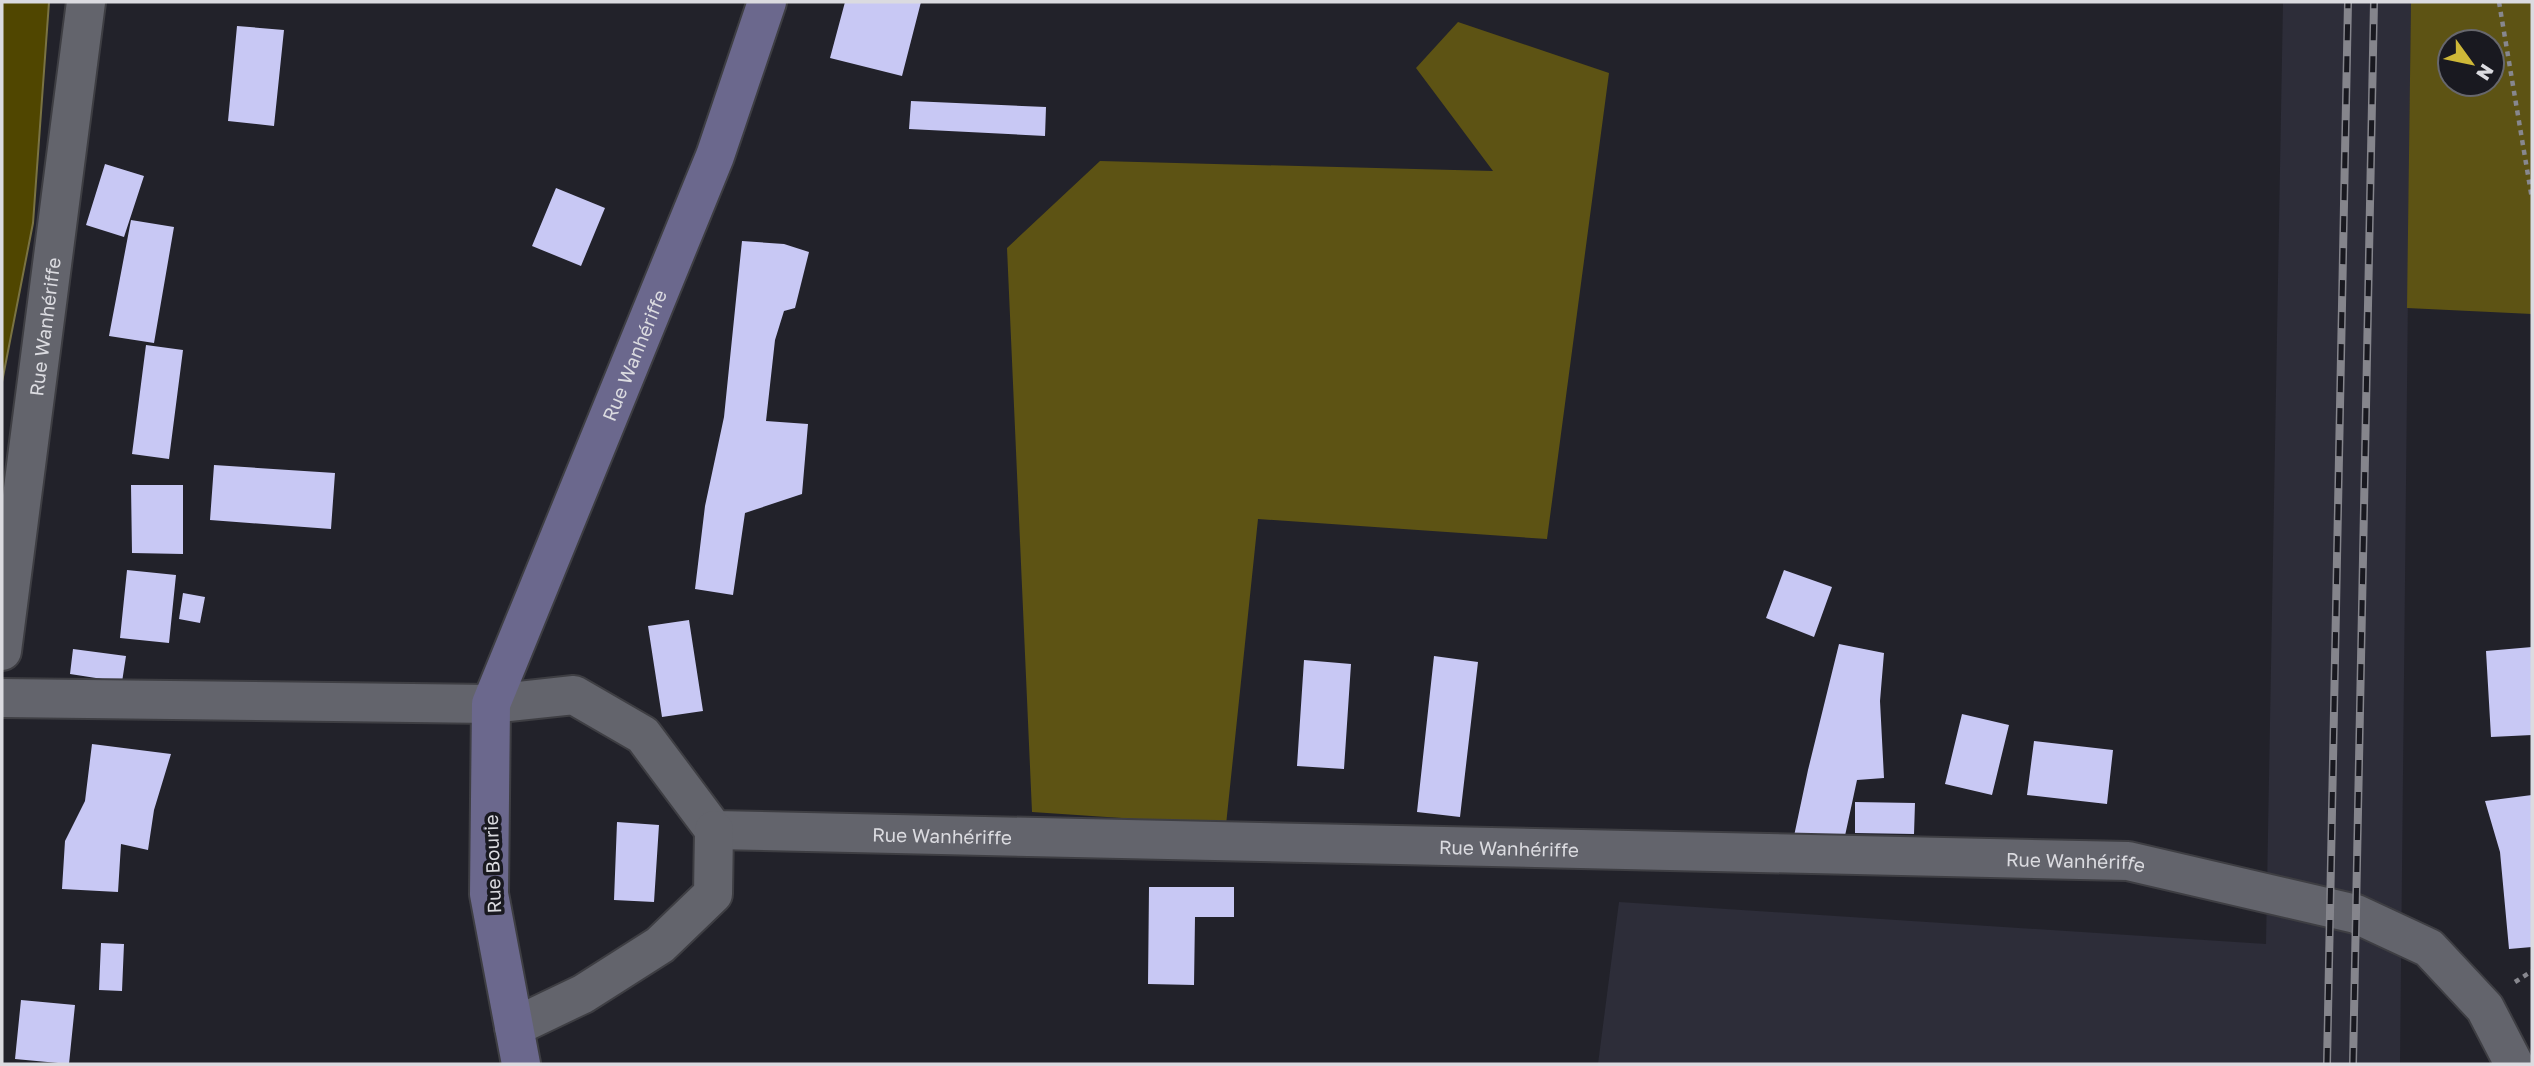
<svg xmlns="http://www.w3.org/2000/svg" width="2534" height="1066" viewBox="0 0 2534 1066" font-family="'Golos Text',sans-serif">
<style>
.built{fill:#2d2d39}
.forest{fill:#5d5314;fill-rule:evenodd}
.water{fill:#504600;stroke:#7a7343;stroke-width:2}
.building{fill:#c8c8f4}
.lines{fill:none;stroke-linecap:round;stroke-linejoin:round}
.minor-casing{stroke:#3e3e43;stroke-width:42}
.secondary-casing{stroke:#3e3e43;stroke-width:42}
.path{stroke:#87878e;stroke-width:4.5;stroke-dasharray:5 5;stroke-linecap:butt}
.minor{stroke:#63646c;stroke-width:38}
.secondary{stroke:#6b688d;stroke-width:38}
.rail-casing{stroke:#85858c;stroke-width:8}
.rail{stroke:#191920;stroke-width:5;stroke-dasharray:16;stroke-linecap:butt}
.labels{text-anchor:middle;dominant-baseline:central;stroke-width:7;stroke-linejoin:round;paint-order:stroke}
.street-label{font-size:19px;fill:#dbdbe0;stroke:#191920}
</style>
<rect width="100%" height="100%" fill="#22222a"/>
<path class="built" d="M2283 2H2411L2400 1064H1598L1619 902 2266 944Z"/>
<path class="forest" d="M2411 2H2532V314L2407 308ZM2450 42H2492V84H2450Z
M1458 22 1609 73 1547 539 1258 519 1226 825 1032 812 1007 248 1100 161 1493 171 1416 68Z"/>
<path class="water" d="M2 2H49L33 223 2 382Z"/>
<path class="building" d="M845 2H921L902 76 830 58Z
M237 26 284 30 274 126 228 121Z
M911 101 1046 107 1045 136 909 129Z
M105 164 144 176 124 237 86 225Z
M556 188 605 208 581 266 532 246Z
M131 220 174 227 154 343 109 336Z
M742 241 784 244 809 252 795 308 784 311 775 340 766 421 808 424 802 494 745 513 733 595 695 589 705 506 724 417Z
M146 345 183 350 169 459 132 454Z
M214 465 335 473 331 529 210 520Z
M131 485H183V554L132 553Z
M127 570 176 575 169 643 120 638Z
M1784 570 1832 587 1814 637 1766 618Z
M183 593 205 597 200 623 179 619Z
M689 620 703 711 662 717 648 626Z
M1839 644 1884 653 1880 701 1884 778 1857 780 1843 845 1794 836 1808 770Z
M2532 647V735L2491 737 2486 651Z
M73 649 126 656 122 682 70 674Z
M1434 656 1478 662 1460 817 1417 812Z
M1304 660 1351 664 1344 769 1297 766Z
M1962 714 2009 725 1992 795 1945 784Z
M2034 741 2113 750 2107 804 2027 795Z
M92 744 171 754 154 810 148 850 121 844 118 892 62 889 65 841 85 801Z
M2532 795V947L2509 949 2500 852 2485 801Z
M1855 802 1915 803 1914 834 1855 833Z
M617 822 659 825 654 902 614 900Z
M1149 887H1234V917H1195L1194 985 1148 984Z
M101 943 124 944 122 991 99 990Z
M21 1000 75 1005 69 1064 15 1059Z"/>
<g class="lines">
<defs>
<g id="minor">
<path id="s1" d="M2 651 86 2"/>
<path id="s2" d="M2 698 491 704 574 695 643 735 714 830 2128 861 2356 914 2429 948 2485 1008 2514 1064"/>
<path d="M514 1027 583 994 660 945 713 894 714 830"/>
</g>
<g id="secondary">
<path id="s3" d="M521 1064 489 894 491 704 715 156 767 2"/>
</g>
</defs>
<use href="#minor" class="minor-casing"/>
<use href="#secondary" class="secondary-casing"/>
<path class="path" d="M2499 2 2532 199
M2515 982 2532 971"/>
<use href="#minor" class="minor"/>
<use href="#secondary" class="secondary"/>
<defs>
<path id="rail" d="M2327 1064 2348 2
M2353 1064 2374 2"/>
</defs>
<use href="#rail" class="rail-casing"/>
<use href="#rail" class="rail"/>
</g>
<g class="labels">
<g class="street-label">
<text stroke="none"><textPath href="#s1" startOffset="327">Rue Wanhériffe</textPath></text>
<text stroke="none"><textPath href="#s3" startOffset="740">Rue Wanhériffe</textPath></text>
<text stroke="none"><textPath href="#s2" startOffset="999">Rue Wanhériffe</textPath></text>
<text stroke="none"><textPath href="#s2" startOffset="1566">Rue Wanhériffe</textPath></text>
<text stroke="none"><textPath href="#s2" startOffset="2133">Rue Wanhériffe</textPath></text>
<text transform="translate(492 864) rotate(-92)">Rue Bourie</text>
</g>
</g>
<rect width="2534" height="1066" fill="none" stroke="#dbdbe0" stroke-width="7"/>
<g transform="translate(2471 63) rotate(123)"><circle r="33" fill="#191920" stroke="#67676d" stroke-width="2"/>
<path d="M0-5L12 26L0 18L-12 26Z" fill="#ceb838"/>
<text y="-10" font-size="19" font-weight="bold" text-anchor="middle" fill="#dbdbe0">N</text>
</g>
</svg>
